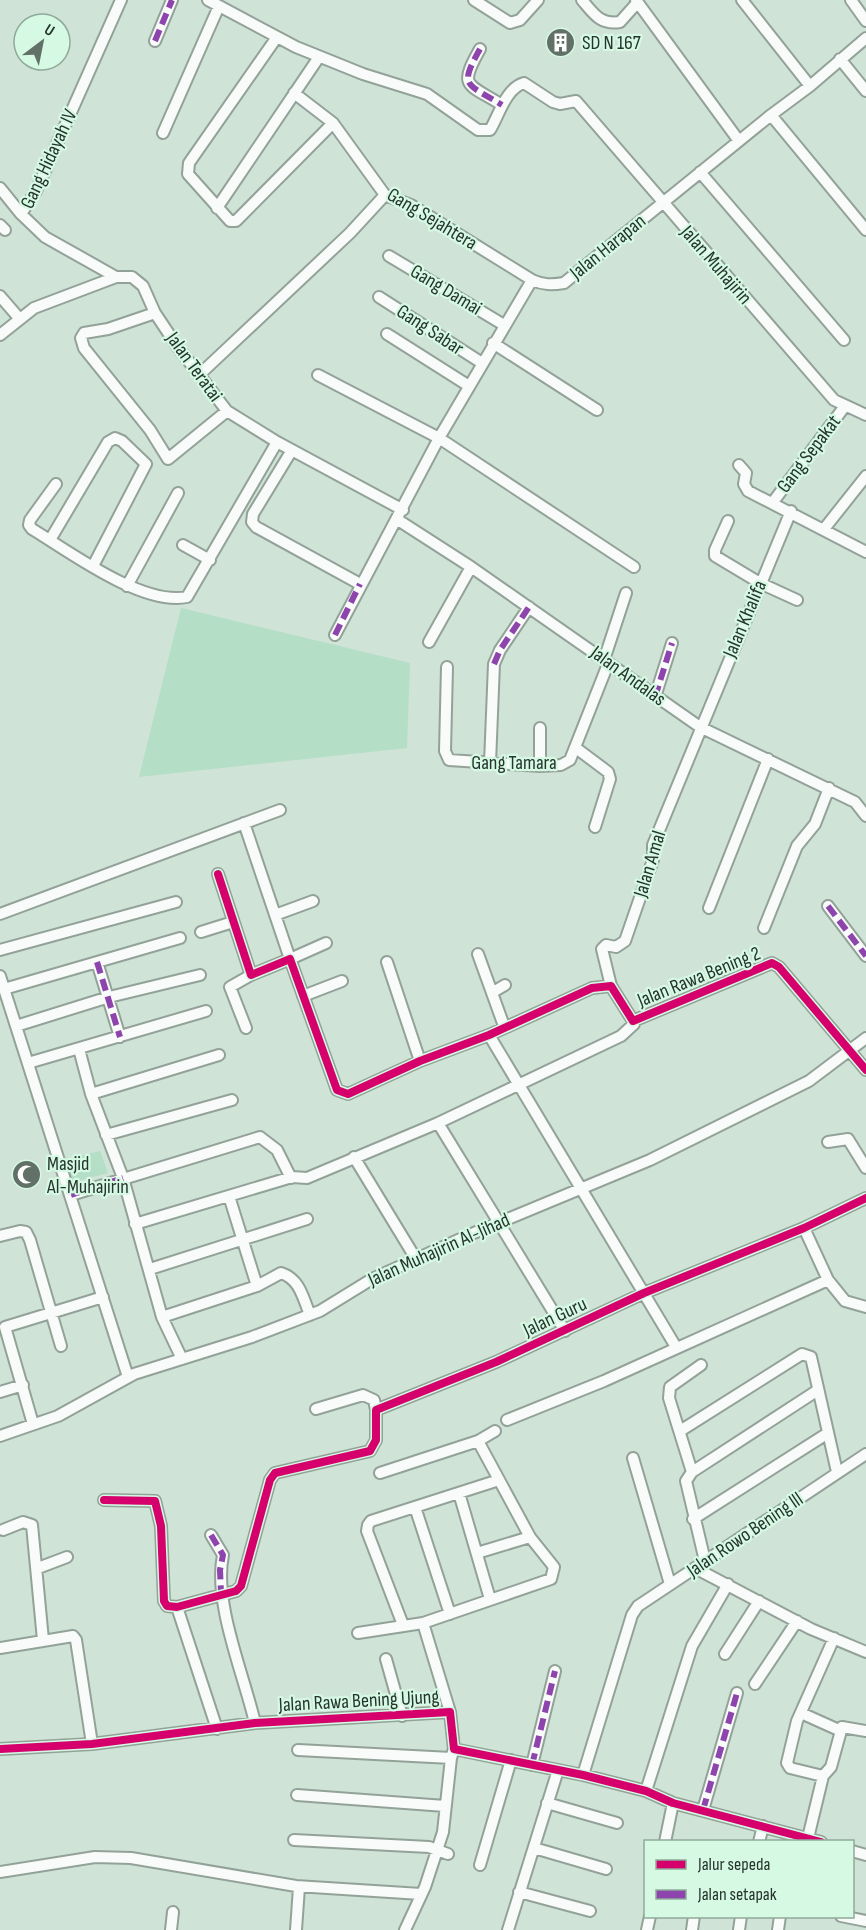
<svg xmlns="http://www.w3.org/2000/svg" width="866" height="1930" viewBox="0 0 866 1930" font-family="'Sofia Sans Condensed',sans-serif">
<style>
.green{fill:#b4dec6}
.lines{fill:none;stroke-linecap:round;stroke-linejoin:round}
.minor-casing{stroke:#93a299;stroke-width:14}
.minor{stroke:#f8fbf9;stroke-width:10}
.quiet{stroke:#8e44ad;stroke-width:6;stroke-dasharray:12 6;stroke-linecap:butt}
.cycleway-casing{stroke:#d5f9e3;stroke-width:11}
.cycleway{stroke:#d6006c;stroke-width:8}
.labels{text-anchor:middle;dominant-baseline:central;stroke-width:4.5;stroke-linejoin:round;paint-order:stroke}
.poi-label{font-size:20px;fill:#26342c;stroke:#d5f9e3;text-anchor:start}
.street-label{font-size:20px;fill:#26342c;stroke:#d5f9e3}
</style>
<rect width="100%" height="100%" fill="#d0e3d7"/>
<path class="green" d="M181 608 410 663 407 748 139 777Z
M100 1151 108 1173 70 1183 62 1160Z"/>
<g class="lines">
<defs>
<path id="minor" d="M208 0 296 47 363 74 427 94 478 130H490C499 115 506 88 524 83L553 102 560 104 576 101 834 400 866 415
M474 0 510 23 520 20 538 0
M582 0C594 14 600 25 620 22L637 3
M636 0 739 141
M742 0 810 86
M851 0 866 21
M277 37 189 163 188 174 230 221H236L333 123
M155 41 172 0
M480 49C458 88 467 83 502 105
M840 59 866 91
M294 93 333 123 385 195 411 205 532 280C543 285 552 285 564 283L771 115 810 86 866 38
M771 115 866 230
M163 133 219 6
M700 172 844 340
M0 188 21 214
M217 208 319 57
M0 225 5 230
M389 256 504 325
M116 277 45 237 21 214 36 191 121 0
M0 296 19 318
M379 297 482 363
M155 313 108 329 84 333 81 338 84 348 150 430 168 459 227 411
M387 334 469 386
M0 335 34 308 116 277H132L143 286 155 313 177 346 227 411 277 442 403 510
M493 343 597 410
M199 375 350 233 385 195
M318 375 439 438 634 567
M292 450 253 514 252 522 256 527 360 584
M739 465 746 473 744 484 748 491 866 552
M56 484 30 520 29 525 32 529C70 552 142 606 187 597L277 442
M773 502 845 406
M398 520 471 567 700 727 855 802 866 816
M728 521 715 550V556L760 583 797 600
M824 529 866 476
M50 540 108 442 115 438 122 441 146 464 93 566
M183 545 210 560
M127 586 178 493
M335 635 439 438 532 280
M429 642 471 567
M604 660 626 593
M447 667 445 751 449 760 540 766 561 765 570 760 608 664
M655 697 672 643
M540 728V766
M576 748 608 772 610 779 595 827
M490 763 494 664 500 650 529 607
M244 823 290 959 326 943
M218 874 251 975 290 959 337 1090 348 1094 420 1061 489 1035 592 988 611 986 633 1021 772 963 779 967 866 1070
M828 906 866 956
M709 908 768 759
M0 914 280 810
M275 915 313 901
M764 928 797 846 815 824 829 788
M201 932 233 922
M0 950 176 902
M478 954 504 1026
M97 962 120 1037
M387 962 420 1061
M0 976 128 1377
M611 986 602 949 606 945 616 947 625 941 653 860V845L791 511
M4 989 180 938
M493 992 505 985
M303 996 342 981
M16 1026 109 997 200 975
M246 1028 230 987 251 975
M489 1035 676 1347
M79 1049 91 1094 123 1178 162 1317 182 1359
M28 1063 206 1011
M91 1094 219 1055
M106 1135 232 1100
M828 1142 848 1139 866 1168
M354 1157 416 1259
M71 1195 260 1137 277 1150 291 1178
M229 1196 257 1286
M135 1224 292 1177 307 1178 438 1123
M804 1228 828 1280 845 1301 866 1307
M0 1236 20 1231 26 1232 30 1240 61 1346
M150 1269 307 1219
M162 1317 257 1286 281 1273C300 1279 303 1298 310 1315
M565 1331 438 1123 621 1036 634 1024 633 1021
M701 1365 670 1387 669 1398 692 1472 686 1481 705 1561
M0 1392 23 1385
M316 1409 363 1395 374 1400 376 1410
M507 1420 604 1381 828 1280
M33 1424 5 1327 103 1297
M680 1431 802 1354 811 1357 837 1472
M0 1436 58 1416 134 1374 252 1337 320 1311 372 1279 469 1235 650 1160 809 1081 866 1038
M633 1458 670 1584
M692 1472 818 1390
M380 1473 478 1441
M459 1493 490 1599
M104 1500 155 1501 161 1526 164 1601 167 1606 177 1607 236 1591 241 1586 270 1480 275 1473 370 1451 376 1440V1410L496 1362 644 1293 804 1228 866 1198
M415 1507 450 1614
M693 1519 828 1433
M3 1530 23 1522 32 1525 43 1640
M211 1535 223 1555C213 1603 244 1675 255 1723
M477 1553 530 1537
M38 1568 67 1557
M695 1568 811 1629 866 1652
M177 1607 217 1729
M403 1625 367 1531 368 1525 371 1521 499 1480
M358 1633 423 1623
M834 1638 797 1721 787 1763 790 1768 823 1776 831 1767 842 1727 866 1731
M0 1648 73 1636 76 1640 92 1744
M725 1654 759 1601
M386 1659 402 1716
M755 1684 797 1621
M450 1712 423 1623 551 1579 554 1567 530 1537 478 1441 495 1431
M801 1713 841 1731
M0 1749 92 1744 255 1723 450 1712 454 1749 583 1775 646 1791 673 1803 821 1842
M298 1750 451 1758
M532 1765 555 1671
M583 1775 632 1615 638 1606 866 1454
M646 1791 692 1646 728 1584
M297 1795 445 1806
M547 1803 617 1823
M703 1810 737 1693
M808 1838 823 1776
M294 1840 429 1847 448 1854
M665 1842 673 1803
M759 1842 763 1826
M534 1848 606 1869
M852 1851 866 1855
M480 1865 511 1760
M0 1872 95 1857 131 1858 296 1886 421 1894
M519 1892 590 1911
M841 1916 866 1921
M171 1930 173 1912
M296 1930 299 1887
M405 1930 425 1887 443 1832 451 1758 454 1749
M508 1930 558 1770
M647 1930 650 1916
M692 1930 694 1916
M739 1930 741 1916
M778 1930 780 1916"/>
</defs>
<use href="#minor" class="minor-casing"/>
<use href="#minor" class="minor"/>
<path class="quiet" d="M155 41 172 0
M480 49C458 88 467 83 502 105
M335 635 360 584
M494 664 500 650 529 607
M655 697 672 643
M828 906 866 956
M97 962 120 1037
M71 1195 123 1178
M211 1535 223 1555 220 1570 221 1593
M532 1765 555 1671
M703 1810 737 1693"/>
<defs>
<path id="cycleway" d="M218 874 251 975 290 959 337 1090 348 1094 420 1061 489 1035 592 988 611 986 633 1021 772 963 779 967 866 1070
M104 1500 155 1501 161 1526 164 1601 167 1606 177 1607 236 1591 241 1586 270 1480 275 1473 370 1451 376 1440V1410L496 1362 644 1293 804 1228 866 1198
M0 1749 92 1744 255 1723 450 1712 454 1749 583 1775 646 1791 673 1803 821 1842"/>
</defs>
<use href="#cycleway" class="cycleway-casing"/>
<use href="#cycleway" class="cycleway"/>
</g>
<defs>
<symbol id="building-disc" viewBox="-11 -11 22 22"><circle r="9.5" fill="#627168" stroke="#d5f9e3"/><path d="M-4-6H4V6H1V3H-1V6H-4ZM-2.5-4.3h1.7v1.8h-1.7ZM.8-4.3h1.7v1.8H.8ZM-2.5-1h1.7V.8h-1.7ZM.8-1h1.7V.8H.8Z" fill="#fff"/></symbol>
<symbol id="mosque-disc" viewBox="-11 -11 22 22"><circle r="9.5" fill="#627168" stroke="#d5f9e3"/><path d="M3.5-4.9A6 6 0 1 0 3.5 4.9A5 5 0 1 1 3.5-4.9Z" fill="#fff"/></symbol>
</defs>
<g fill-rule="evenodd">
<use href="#building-disc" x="544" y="26" width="33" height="33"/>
<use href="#mosque-disc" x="10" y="1158" width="33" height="33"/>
</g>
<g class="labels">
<g class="poi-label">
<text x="582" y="43">SD N 167</text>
<text x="47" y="1164">Masjid<tspan x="47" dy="23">Al-Muhajirin</tspan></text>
</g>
<g class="street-label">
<text transform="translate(49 159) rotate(-65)">Gang Hidayah IV</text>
<text transform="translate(432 219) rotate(31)">Gang Sejahtera</text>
<text transform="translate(608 247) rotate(-39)">Jalan Harapan</text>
<text transform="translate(716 265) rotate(49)">Jalan Muhajirin</text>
<text transform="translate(446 290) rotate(31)">Gang Damai</text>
<text transform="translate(430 330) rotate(33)">Gang Sabar</text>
<text transform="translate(194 367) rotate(54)">Jalan Teratai</text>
<text transform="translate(809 454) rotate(-53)">Gang Sepakat</text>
<text transform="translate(745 619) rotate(-67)">Jalan Khalifa</text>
<text transform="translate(628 676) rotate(36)">Jalan Andalas</text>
<text x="514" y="763">Gang Tamara</text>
<text transform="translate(650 864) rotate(-73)">Jalan Amal</text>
<text transform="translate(699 977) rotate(-22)">Jalan Rawa Bening 2</text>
<text transform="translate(439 1250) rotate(-24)">Jalan Muhajirin Al-Jihad</text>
<text transform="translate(555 1317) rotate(-25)">Jalan Guru</text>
<text transform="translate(745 1535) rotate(-34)">Jalan Rowo Bening lll</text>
<text transform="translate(359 1701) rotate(-3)">Jalan Rawa Bening Ujung</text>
</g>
</g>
<rect x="644" y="1840" width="210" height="78" fill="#d5f9e3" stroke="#8faa9a" stroke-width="1.5"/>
<rect x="656" y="1860" width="30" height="9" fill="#d6006c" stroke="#8faa9a" stroke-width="1.5"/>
<text x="698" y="1870" font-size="18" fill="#26342c">Jalur sepeda</text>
<rect x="656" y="1890" width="30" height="9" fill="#8e44ad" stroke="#8faa9a" stroke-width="1.5"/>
<text x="698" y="1900" font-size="18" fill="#26342c">Jalan setapak</text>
<g transform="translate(42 42) rotate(32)"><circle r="28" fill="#d5f9e3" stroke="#8faa9a" stroke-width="1.5"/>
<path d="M0-4.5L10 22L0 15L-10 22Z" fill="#627168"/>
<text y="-9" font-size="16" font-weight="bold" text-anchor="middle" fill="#26342c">U</text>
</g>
</svg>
